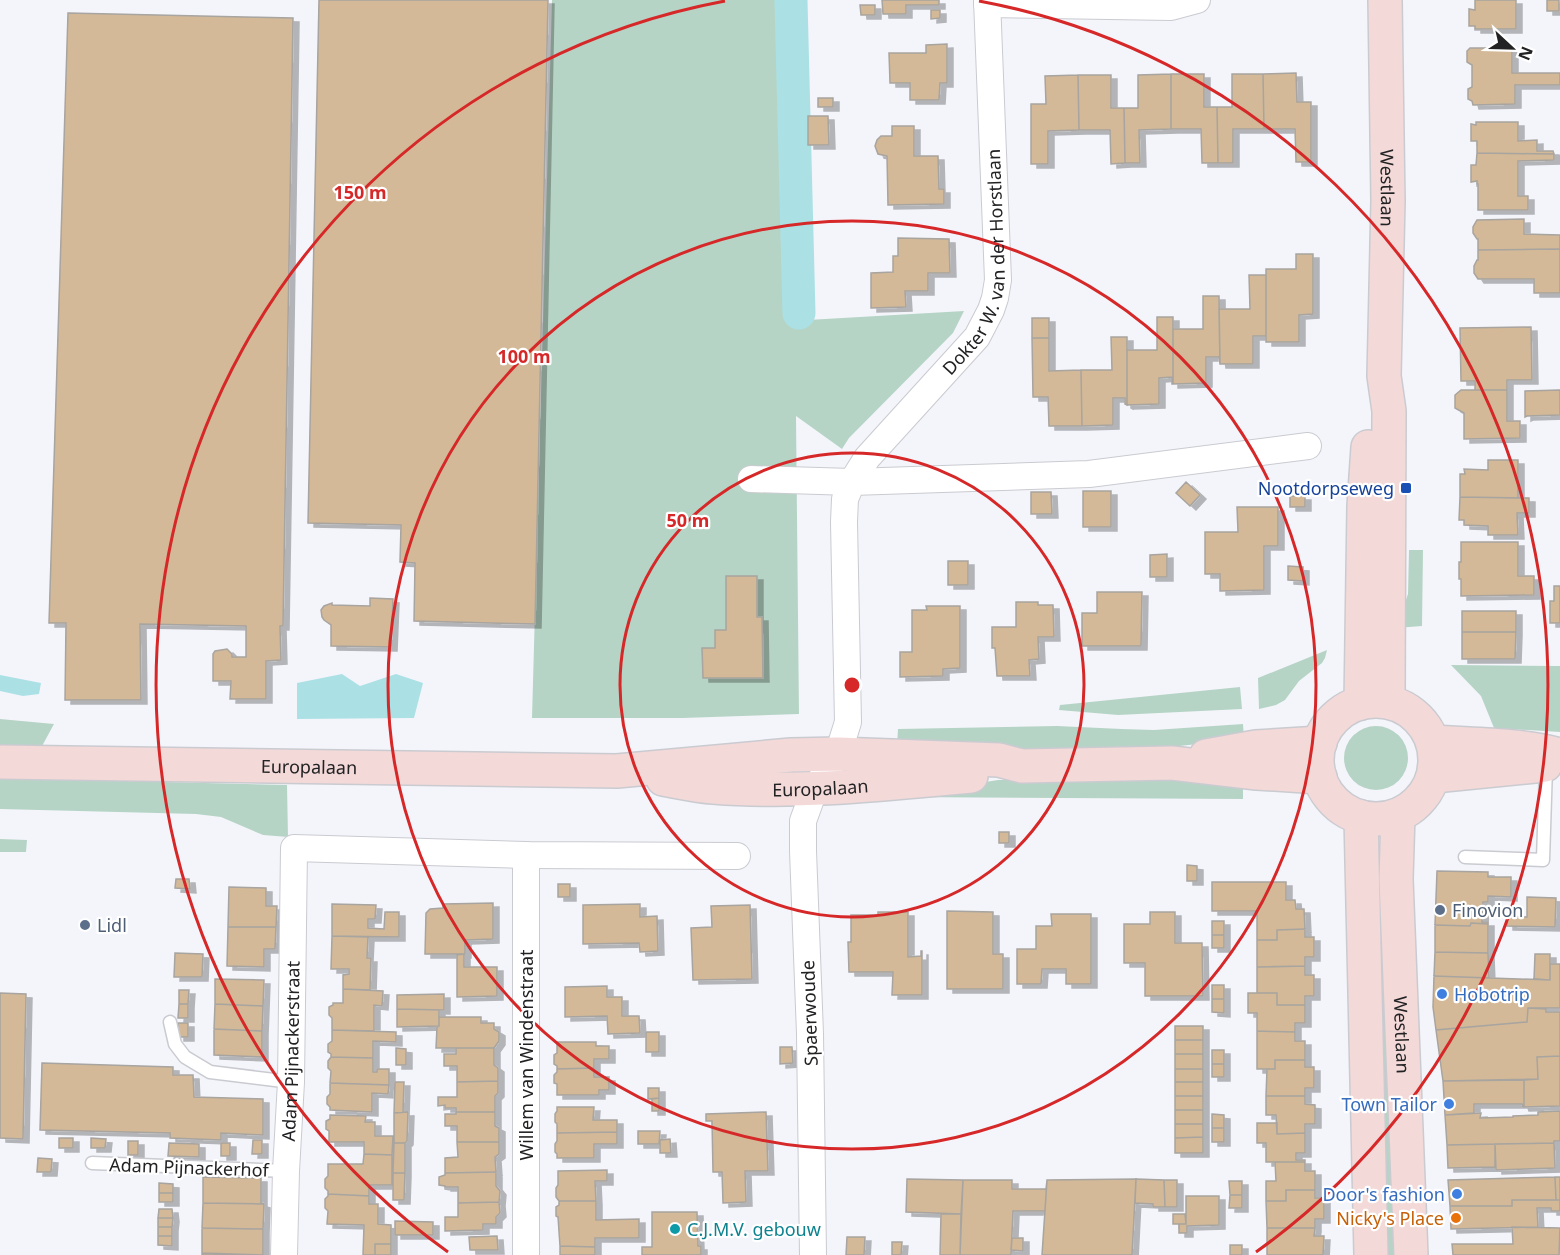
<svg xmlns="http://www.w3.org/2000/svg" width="1560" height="1255" viewBox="0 0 1560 1255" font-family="'Noto Sans',sans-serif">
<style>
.green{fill:#b6d4c5}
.water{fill:#abe1e5}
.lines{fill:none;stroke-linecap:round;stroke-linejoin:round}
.canal{stroke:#abe1e5;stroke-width:33}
.building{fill:#d3b997;stroke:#a8a4a0;stroke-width:1.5;filter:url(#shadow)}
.service-casing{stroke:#cacbd1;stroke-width:15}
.minor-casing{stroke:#cacbd1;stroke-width:28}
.secondary-casing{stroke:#cacbd1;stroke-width:36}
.service{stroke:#fff;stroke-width:12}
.minor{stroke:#fff;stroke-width:26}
.secondary{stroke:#f3d9d8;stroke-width:33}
.ring{fill:none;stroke:#d62828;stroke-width:3}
.transit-dot{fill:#1a4fb4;stroke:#fff;stroke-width:2}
.service-dot{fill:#5c6f8a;stroke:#fff;stroke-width:2}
.shop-dot{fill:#3f7fe0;stroke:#fff;stroke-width:2}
.food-dot{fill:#e8710a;stroke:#fff;stroke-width:2}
.culture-dot{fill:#0f9aa8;stroke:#fff;stroke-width:2}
.labels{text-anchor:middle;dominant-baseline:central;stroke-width:4.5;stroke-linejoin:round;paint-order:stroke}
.street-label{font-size:18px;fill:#222224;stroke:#fff}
.transit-label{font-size:18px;fill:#164399;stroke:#fff;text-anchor:end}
.service-label{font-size:18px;fill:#4e5e75;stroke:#fff;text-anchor:start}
.shop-label{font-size:18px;fill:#366cbe;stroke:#fff;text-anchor:end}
.food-label{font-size:18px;fill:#c56008;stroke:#fff;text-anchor:end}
.culture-label{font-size:18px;fill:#0d838f;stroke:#fff;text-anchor:start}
.centre{fill:#d62828;stroke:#fff;stroke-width:3}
.ring-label{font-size:18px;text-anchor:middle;font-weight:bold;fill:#d62828;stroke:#fff;stroke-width:4.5;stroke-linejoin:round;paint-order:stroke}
</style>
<defs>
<filter id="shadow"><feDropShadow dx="6" dy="4" stdDeviation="0" flood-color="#0004"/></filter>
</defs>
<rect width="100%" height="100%" fill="#f4f5fb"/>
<path class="green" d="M552 0H784L783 47 790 321 964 311 953 333 849 438 842 449 796 416 799 714 683 718H532Z
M1409 550H1423L1422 626 1396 628 1408 594Z
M1327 650 1325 658 1322 663 1299 681 1285 700 1276 705 1259 709 1258 678Z
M1451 665 1560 666V732L1494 728 1481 696Z
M1240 687 1242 709 1118 715 1059 710 1060 705Z
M0 719 54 724 41 748 0 745Z
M1243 724 1244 739 1161 748 965 753 897 746 898 729 1057 726 1122 729 1154 730Z
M1344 758a32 32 0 1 1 64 0a32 32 0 1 1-64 0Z
M0 778 287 785 288 837 263 835 221 817 196 814 0 809Z
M1148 779 1243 781V799L898 797 942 789 998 780Z
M0 839 27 840 26 852H0Z
M1372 889H1388L1399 1255H1383Z"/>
<path class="water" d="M342 674 360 686 396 674 423 683 414 718 297 719V683Z
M0 675 41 683 39 694 23 696 0 691Z"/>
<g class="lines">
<path class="canal" d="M791 0 799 313"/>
</g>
<path class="building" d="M319 0H548L535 624 414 621 415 563 400 562 401 525 308 523Z
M882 0H939V5H906V14H883Z
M1475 0H1516V29H1475V26H1469V9L1475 10Z
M1547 0H1559V11H1547Z
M860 5H875V15H861Z
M931 10H940V18L931 19Z
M68 13 293 18 283 626H280L281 660 266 661V699H230L231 681H213V654L215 651 227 649 232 654V657H246V626L140 624 141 700H65L66 623H49Z
M947 44V83H940L939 100H910V83H890L889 53H926V45Z
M1470 48H1512V73H1560V85H1515V104L1473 105 1472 101 1468 99V89L1472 87V65L1467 62V51Z
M1296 73 1297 102H1311V162H1296L1295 129H1264L1263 74Z
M1171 74V129L1139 130 1140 163H1125L1124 108H1138V75Z
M1171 74H1204V107H1217L1218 163H1202L1201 129H1171Z
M1232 74H1263L1264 129H1233V163H1218L1217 107H1232Z
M1078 75 1079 130 1048 131V164H1031V104H1046L1045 76Z
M1078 75H1111V108H1124L1125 163 1111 164 1110 130H1079Z
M818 98H833V107H818Z
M808 116H828L829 145H808Z
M1476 122H1518V141L1537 140V151H1553L1554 154 1477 153V141H1471V124L1476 125Z
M892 126H914V156H938L939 189H944V204L888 205 887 156 878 154 875 146 877 140 881 136H892Z
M1477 153 1554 154V160L1518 161V196H1528V210H1478V184H1477V181L1471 182V165H1476Z
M1524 219V234L1560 235V249L1478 250V239H1477L1473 233V227L1477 220Z
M898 238 949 239 950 273H928V291H905L906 307 871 308V273L893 272V256H898Z
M1559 249H1560V293H1534V279H1478L1474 273V266L1477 260H1478V250Z
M1296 254H1313V314L1299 315V342H1266V269H1296Z
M1249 275H1266V336H1253V364H1220L1219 309H1250Z
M1203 296H1219L1220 364 1219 357H1206V383L1173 384V329H1203Z
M1157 317H1173V384H1172V377L1159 378V404L1127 405V337V350H1157Z
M1032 318H1049V338H1032Z
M1531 327 1532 380H1507V390H1475V381H1461L1460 328Z
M1111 337H1127V405L1125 404V398H1113V425L1082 426 1081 370H1112Z
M1032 338H1049V371L1081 370 1082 426H1049L1048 397H1033Z
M1461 390H1507V421H1520V438L1464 439V413L1455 408V395Z
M1560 390V415L1527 416 1525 417V391Z
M1488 460H1518V498L1460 497V474H1465L1464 469 1488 470Z
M1186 482 1200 495 1190 506 1176 493Z
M1083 491H1111V527H1083Z
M1031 492H1051L1052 514H1031Z
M1290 496H1305V507H1290Z
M1460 497 1529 498V513H1517L1518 535H1488V526L1464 525V520H1459Z
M1237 507H1278V546H1264V590L1220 591V574H1205V532H1238Z
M1461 542H1518V576H1534V595L1461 596V579H1459V562H1461Z
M1167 554V577H1150V555Z
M948 561H968V585H948Z
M1288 566 1303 567V581L1288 580Z
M726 576H757V617H762L763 678H703L702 648H715V630H726Z
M1554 586H1560V623H1550V601H1554Z
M1097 592H1142L1141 646H1082V613H1097Z
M370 598 393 599 391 647 331 646V625L324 620 322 617 321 610 324 606 332 603V605L370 606Z
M1016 602H1038V605H1053L1054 637H1038L1039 659 1029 660 1030 676H997L995 648H992V627H1016Z
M926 606H960V668L943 669V676L900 677V652H912V610H927Z
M1462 611H1516V632H1462Z
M1462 632H1516L1515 659H1462Z
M999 832H1009V843H999Z
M1187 865 1197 866V881H1187Z
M1437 871 1488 872V877H1511V897L1488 896V902H1483L1482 922H1488V924L1471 923 1470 926 1435 925Z
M176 879H189L190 889 175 888Z
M1212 882H1286V900H1295L1296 909H1304L1305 929 1277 930V940H1257V911H1212Z
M558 884H570V897H558Z
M229 887 266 888V906H277L276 927H228Z
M1527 897 1556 898 1555 927 1507 926V916L1527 917Z
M493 903V939L465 940V954H425L426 913 430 909 443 908V904Z
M332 904 376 905 375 919H368V928L384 929 385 912H399V937L332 936Z
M640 904V917L657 916 658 951 640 952 639 943 583 944V905Z
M750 905 752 979 693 980 691 928 712 927 711 906Z
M947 911 993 912V954H1003V989H947Z
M878 912H908V957L921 956V951H922V995H892L893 972H849L848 942H851V915H878Z
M1150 912H1175V943H1202L1203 996H1145V963H1124V924H1150Z
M1051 914H1091V984H1066V969H1042L1041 984H1017V949H1036V926H1052Z
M1212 921H1224V935H1212Z
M1471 923 1488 924V953L1435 952V925L1470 926Z
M228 927H276L275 949H264V967L227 966Z
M1305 929V937H1314V957H1305V966L1257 967V940H1277V930Z
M1212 935H1224V948H1212Z
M332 936 368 937 367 958H371L370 990 343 989V975L349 974V969H331Z
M1435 952 1488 953 1489 978 1434 976Z
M175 953 203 954 202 977H174Z
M464 954V967H497V996L457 997V955Z
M1535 954H1550V980L1534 979Z
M1550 964H1560V1008H1528L1527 1022 1436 1030 1433 1007 1434 976 1550 980Z
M1305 966V975H1314V996H1305V1005H1277V993H1257V967Z
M215 979 264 980 263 1006 215 1004Z
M1212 985H1224V999H1212Z
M607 986V997H622V1016H639L640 1033 608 1034 607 1016 565 1017V987Z
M343 989 383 991 382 1006 374 1005V1031L332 1030V1018L329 1015V1007L333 1005V1003H343Z
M179 990H189L188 1004H179Z
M0 993 26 994 23 1139 0 1138Z
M1248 993H1277V1005H1305V1023H1295V1032L1257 1031V1013H1248Z
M444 994V1010L397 1009V995Z
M1212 999H1224V1013L1212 1012Z
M179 1004H188V1018H178Z
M215 1004 263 1006 262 1031 214 1029Z
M1528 1008 1546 1009V1012H1560V1056L1537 1057 1538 1079 1443 1081 1436 1030 1527 1022Z
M397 1009 444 1010H439V1026L397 1027Z
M439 1017H481V1023H494V1029L499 1032V1041L494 1048H436L437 1027 439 1026Z
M178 1023H188V1037H178Z
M1175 1026H1203V1040H1175Z
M214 1029 262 1031V1057L214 1055Z
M332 1030 396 1032V1042L373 1041V1058L331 1057V1054L328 1052V1044L332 1041Z
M1257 1031 1295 1032V1041H1305V1060H1275V1069H1257Z
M646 1032H659V1052H646Z
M1175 1040H1203V1054H1175Z
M557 1042H596V1046H609V1059H594V1068L557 1069V1066L554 1064V1055L557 1053Z
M780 1047H792L793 1063 780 1064Z
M396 1048 406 1049V1065H396Z
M456 1048H494V1065L498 1068V1081L457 1082V1066H444V1054H456Z
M1212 1050H1224V1064H1212Z
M1175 1054H1203V1069H1175Z
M1560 1056V1106L1524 1107V1080L1538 1079 1537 1057Z
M331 1057 373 1058V1072H377V1069H389V1085L330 1083 331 1071 328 1068V1061Z
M1275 1060H1305V1067H1314V1088H1305V1096H1266L1267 1069H1275Z
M42 1063 173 1067V1075H193L194 1097 263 1099V1135L221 1133V1140L170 1138V1133L40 1130Z
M1212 1064H1224V1077H1212Z
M594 1068V1077H609V1090H599V1095H557V1084L554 1083V1075L557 1072V1069Z
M1175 1069H1203V1082H1175Z
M1524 1080V1107H1523L1522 1104H1474V1113L1445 1115 1443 1081Z
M498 1081V1093L495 1096V1112H456V1108H445V1105L438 1106V1097H457V1082Z
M395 1082H404L403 1112H408L394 1113Z
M1175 1082H1203V1096H1175Z
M330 1083 389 1085 388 1094 372 1093V1112L330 1110V1107L327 1104V1097L330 1094Z
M648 1088H659V1098L648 1099Z
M1175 1096H1203V1110H1175Z
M1266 1096H1305V1104L1315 1105V1124H1305V1133L1277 1134 1276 1115H1266Z
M659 1098V1111H652V1099Z
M557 1107H594L593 1120H617V1132L557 1133V1124L555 1122V1114L557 1111Z
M1175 1110H1203V1124H1175Z
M1560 1111V1141H1554V1143L1447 1145 1445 1115 1481 1113 1480 1118 1513 1117V1116L1538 1115V1112Z
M408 1112 407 1141 405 1143H394V1113Z
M456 1112H495V1126L499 1128V1142H457V1126H445V1114H456Z
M766 1112 768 1171H745L746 1202 723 1203 722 1172H713L712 1121H706V1114Z
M1212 1114 1224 1115V1128H1212Z
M330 1115 366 1116 365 1122H375V1136H393L392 1155 364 1154V1142H329V1131L326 1129V1121L330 1119Z
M1257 1123H1277V1134L1305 1133V1153H1296V1160H1305V1162H1266V1143H1257Z
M1175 1124H1203V1137L1175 1138Z
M1212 1128H1224V1142H1212Z
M638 1131H660L659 1144H638Z
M617 1132V1144H594V1158H557V1154L555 1152V1144L557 1141V1133Z
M1203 1137V1153H1175V1138Z
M59 1138H73V1148H59Z
M91 1138 106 1139 105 1148H91Z
M670 1139 671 1153H660V1140Z
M253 1140H262V1154H252Z
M128 1141H138V1155H128Z
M457 1142H499V1154L495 1157 496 1172 445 1173V1158L458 1157Z
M169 1143 199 1144V1157L168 1156Z
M221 1143H230V1156H221Z
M394 1143H405V1173H393Z
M1554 1143 1555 1168 1496 1170 1495 1144Z
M1495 1144V1167L1448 1168 1447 1145Z
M364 1154 392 1155V1185H369V1196L328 1194V1191L325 1188V1179L328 1176V1164H363Z
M38 1158 52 1159 51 1172H37Z
M1275 1162H1305V1171H1315V1190H1286V1201H1266V1181H1276Z
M607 1170V1181H595L596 1201H559L556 1197V1188L558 1185V1171Z
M496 1172V1186L500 1191 499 1202 458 1203V1187H445V1186L439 1185V1177L445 1175V1173Z
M393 1173H405L404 1200H393Z
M203 1177 261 1178V1203L264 1204 203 1203Z
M1555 1177H1560V1200H1556Z
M1555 1177 1556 1200H1512V1206H1450L1448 1180Z
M907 1179 963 1180 961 1214 906 1212Z
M1136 1179 1132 1255H1042L1047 1180Z
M1136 1179 1164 1180 1165 1207H1153V1204L1135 1203Z
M963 1180H1012V1189H1046L1047 1180 1045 1211H1013L1011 1255H960Z
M1164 1180H1177V1207H1165Z
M1229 1181H1242V1195H1230Z
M159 1183 173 1184V1193H159Z
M1286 1190H1315V1198H1324V1219H1315V1228H1267L1266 1201H1286Z
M159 1193H173V1202H159Z
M328 1194 369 1196V1204H378V1224L391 1225V1244H375V1255H363L364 1225 327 1224 328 1211 325 1208V1199L328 1196Z
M1230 1195H1242V1208H1229Z
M1186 1196H1219V1225L1187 1226V1233H1179V1224H1186Z
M1512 1200H1560V1211H1551V1208H1537L1538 1227 1451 1229 1450 1206H1512Z
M559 1201H596V1220L639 1219V1238H595V1247L560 1246 558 1217 556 1216V1207L559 1205Z
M499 1202 500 1213 496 1217V1224H483V1230L445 1231V1217H458V1203Z
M203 1203 264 1204 263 1229 202 1228Z
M159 1209H172L173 1218H158Z
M652 1212H697L698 1246H701V1255H642V1247H652Z
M941 1214H961L960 1255H940Z
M1173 1214H1185L1186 1224H1173Z
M158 1218H173L172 1227H158Z
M395 1221 433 1222V1235H395Z
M158 1227H172V1236H158Z
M1512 1227 1560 1228 1559 1255H1453L1452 1244H1513Z
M202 1228 263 1229V1255L202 1253Z
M1267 1228H1315L1314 1236H1324L1323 1255H1267Z
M158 1236H172V1246L158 1245Z
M497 1236 498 1250H470L469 1237Z
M847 1237H865L864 1255H846Z
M1012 1238H1023V1251L1011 1250Z
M892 1242H902L901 1255H892Z
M375 1244H391V1255H375Z
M1230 1245H1242V1255H1230Z
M560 1246 595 1247V1255H560Z
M202 1253 263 1255H202Z"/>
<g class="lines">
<defs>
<path id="service" d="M1465 857 1543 860 1546 767
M170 1022 175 1044 185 1057 210 1072 291 1082
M92 1163 286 1171"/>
<g id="minor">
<path d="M987 4 1171 7 1197 0"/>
<path d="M751 479 852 482 1089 474 1308 446"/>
<path id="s1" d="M284 1255 286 1171 291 1082 294 848 526 855 737 856"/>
<path d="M526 1255V855"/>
<path id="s2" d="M813 1255 810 1034 803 851V821L815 788 838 754 848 722 844 522 845 499 852 482 867 458 977 337 991 310 995 298 998 280 987 0"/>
</g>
<g id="secondary">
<path id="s3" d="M1385 0 1388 201 1384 376 1389 411 1388 702"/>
<circle cx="1376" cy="760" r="59"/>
<path d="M1361 703 1364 506 1368 447"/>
<path d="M1433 742C1475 745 1519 744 1560 755"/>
<path d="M1206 756 1256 747 1320 743"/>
<path id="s4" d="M0 762 617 771 791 755 838 754 999 760 1022 766 1172 763 1257 773 1320 777"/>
<path d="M1434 776 1545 765"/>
<path id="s5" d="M663 779C680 782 697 786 713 787 799 794 885 784 971 776"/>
<path id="s6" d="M1398 815 1396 879 1411 1255"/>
<path d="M1361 817 1371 1255"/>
</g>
</defs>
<use href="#service" class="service-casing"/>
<use href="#minor" class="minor-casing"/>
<use href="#secondary" class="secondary-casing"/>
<use href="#service" class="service"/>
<use href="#minor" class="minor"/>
<use href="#secondary" class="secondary"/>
</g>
<g class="ring">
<circle cx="852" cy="685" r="232"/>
<circle cx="852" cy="685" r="464"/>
<path d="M448 1252A696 696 0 0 1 725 1M979 1A696 696 0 0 1 1256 1252"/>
</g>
<rect class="transit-dot" x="1400" y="482" width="12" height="12" rx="3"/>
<g class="service-dot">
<circle cx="1440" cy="910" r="6"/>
<circle cx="85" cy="925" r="6"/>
</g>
<g class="shop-dot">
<circle cx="1442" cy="994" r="6"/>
<circle cx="1449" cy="1104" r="6"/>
<circle cx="1457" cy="1194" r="6"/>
</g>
<circle class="food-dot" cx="1456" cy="1218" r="6"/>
<circle class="culture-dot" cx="675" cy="1229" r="6"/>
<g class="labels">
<g class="street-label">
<text stroke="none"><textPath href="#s3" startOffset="188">Westlaan</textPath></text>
<text stroke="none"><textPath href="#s2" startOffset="1050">Dokter W. van der Horstlaan</textPath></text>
<text stroke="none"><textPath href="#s4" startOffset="309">Europalaan</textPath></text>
<text stroke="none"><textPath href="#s5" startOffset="158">Europalaan</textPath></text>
<text transform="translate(809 1013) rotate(-92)">Spaerwoude</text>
<text stroke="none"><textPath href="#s6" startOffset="220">Westlaan</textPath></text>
<text stroke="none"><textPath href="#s1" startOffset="204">Adam Pijnackerstraat</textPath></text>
<text transform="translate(526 1055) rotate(-90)">Willem van Windenstraat</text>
<text transform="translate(189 1167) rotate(2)">Adam Pijnackerhof</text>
</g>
<g class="transit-label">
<text x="1394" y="488">Nootdorpseweg</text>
</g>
<g class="service-label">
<text x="1452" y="910">Finovion</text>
<text x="97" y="925">Lidl</text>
</g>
<g class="shop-label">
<text x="1454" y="994" text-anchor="start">Hobotrip</text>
<text x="1437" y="1104">Town Tailor</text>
<text x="1445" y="1194">Door's fashion</text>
</g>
<g class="food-label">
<text x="1444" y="1218">Nicky's Place</text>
</g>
<g class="culture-label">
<text x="687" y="1229">C.J.M.V. gebouw</text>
</g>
</g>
<circle cx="852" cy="685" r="9" class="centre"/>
<g class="ring-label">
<text x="360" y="199">150 m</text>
<text x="524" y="363">100 m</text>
<text x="688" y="527">50 m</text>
</g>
<g transform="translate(1512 48) rotate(112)" stroke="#ffffff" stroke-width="4.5" paint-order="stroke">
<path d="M0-4.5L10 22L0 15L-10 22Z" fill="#222224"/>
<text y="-9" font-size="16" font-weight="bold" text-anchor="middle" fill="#222224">N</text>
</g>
</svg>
